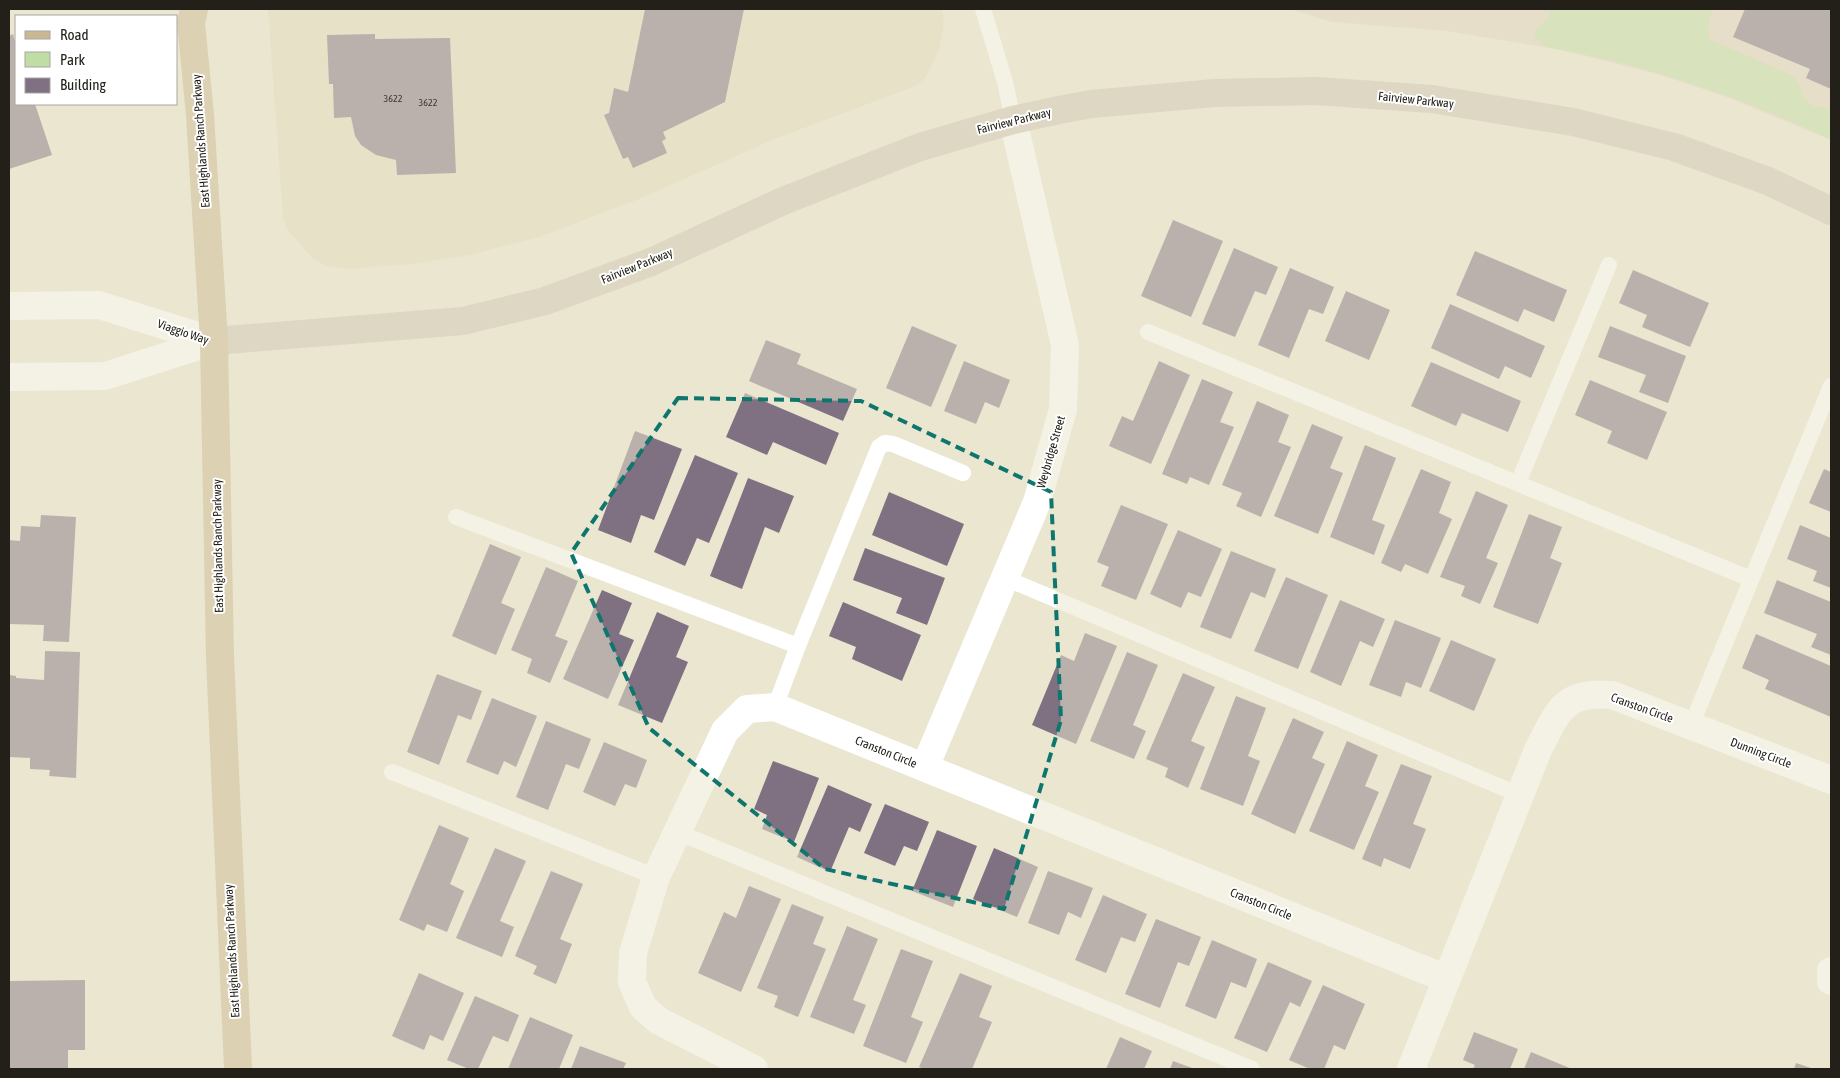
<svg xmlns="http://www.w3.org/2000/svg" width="1840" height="1078" viewBox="0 0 1840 1078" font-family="'Asap Condensed',sans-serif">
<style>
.built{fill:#e3dcbe}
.education{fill:#e2d6c3}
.green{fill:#c0dda4}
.building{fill:#7f7181}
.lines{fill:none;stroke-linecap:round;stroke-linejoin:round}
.service{stroke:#fff;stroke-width:16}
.minor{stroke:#fff;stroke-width:28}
.secondary{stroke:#cdc6b3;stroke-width:28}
.primary{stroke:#c9b891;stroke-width:28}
.marked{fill:none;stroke:#0f766e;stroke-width:4;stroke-dasharray:10 6;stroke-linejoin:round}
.labels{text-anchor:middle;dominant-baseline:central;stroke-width:4;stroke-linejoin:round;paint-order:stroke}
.number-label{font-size:10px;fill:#393432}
.street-label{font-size:12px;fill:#222018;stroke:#fff}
</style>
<rect width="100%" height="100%" fill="#ebe6d0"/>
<path class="built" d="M268 9H942L944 24 939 50 929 71 922 81 913 87 777 138 639 199 539 237 470 255 412 264 348 269 328 266 313 259 287 229 283 218Z"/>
<path class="education" d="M1290 9H1831V140L1727 97 1661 75 1562 50 1446 31 1332 22Z"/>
<path class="green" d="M1550 9H1712L1708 29 1709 39 1794 76C1808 96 1798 107 1831 108V140C1742 97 1643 64 1545 47L1535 37V31C1542 24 1551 20 1550 9Z"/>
<path class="building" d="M645 9H744L725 102 663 132 666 139 662 141 667 153 633 168 628 157 623 159 604 115 609 113 614 88 628 92Z
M1745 9H1831V89L1806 78 1810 69 1733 37Z
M13 34 16 46V104H35L52 155 9 169V36Z
M375 34V39L450 38 456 173 397 175 396 160 376 155 361 145 355 136 351 117 334 118 333 84H329L327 35Z
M1173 220 1223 241 1191 317 1141 296Z
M1234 248 1278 267 1266 295 1255 291 1235 337 1202 324Z
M1475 251 1567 290 1554 322 1524 309 1518 322 1456 295Z
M1290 268 1334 287 1323 314 1309 309 1289 358 1258 345Z
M1633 270 1709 303 1690 347 1642 327 1647 315 1619 303Z
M1346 291 1390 310 1369 360 1325 341Z
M1450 304 1545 346 1531 378 1505 366 1499 379 1431 348Z
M912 326 957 345 931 407 886 388Z
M1610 326 1686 356 1668 403 1639 392 1646 375 1598 357Z
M766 340 801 354 797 364 857 389 843 421 749 381Z
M964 361 1010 380 999 408 985 402 976 424 944 411Z
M1159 361 1190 375 1151 464 1109 446 1122 416 1133 421Z
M1431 362 1521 401 1508 432 1462 413 1456 426 1411 406Z
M1202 379 1233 392 1220 422 1234 427 1209 485 1190 477 1187 484 1162 474Z
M1590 380 1667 412 1647 460 1607 443 1612 431 1575 415Z
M745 393 839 433 826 465 773 442 767 455 726 437Z
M1257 401 1289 415 1278 442 1291 447 1261 517 1236 506 1242 493 1222 485Z
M1312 424 1343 437 1330 468 1343 473 1318 534 1274 516Z
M635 431 682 449 654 520 641 515 631 543 598 530Z
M1365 445 1396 458 1372 520 1385 525 1374 555 1330 537Z
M695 455 738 473 709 543 697 538 685 566 654 552Z
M1421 469 1451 482 1439 513 1452 519 1428 574 1405 564 1401 572 1381 563Z
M1824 469 1831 472V512L1809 503Z
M748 478 794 496 779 533 765 527 742 589 710 576Z
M1476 491 1508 505 1486 558 1498 563 1480 604 1461 596 1465 586 1440 577Z
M889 492 964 524 947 566 872 535Z
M1121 505 1168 524 1136 600 1101 586 1109 567 1097 562Z
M1529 514 1562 527 1550 558 1562 563 1538 624 1493 607Z
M41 515 76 517 69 642 43 641 44 625 9 624V540L20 541 21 526 40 527Z
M1800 525 1831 538V588L1813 581 1817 571 1787 559Z
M1178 530 1222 549 1201 597 1188 592 1181 608 1150 594Z
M490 544 521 557 501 603 515 609 496 655 452 636Z
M865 548 945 578 927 625 896 613 902 598 853 580Z
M1231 551 1276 569 1265 598 1251 592 1231 639 1200 627Z
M546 567 578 581 555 636 568 641 550 683 527 673 532 659 511 650Z
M1286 577 1328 595 1298 669 1254 651Z
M1777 580 1831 602V655L1811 647 1817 634 1764 613Z
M602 590 632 603 619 634 634 640 608 699 563 679Z
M1340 600 1385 619 1373 647 1360 641 1341 686 1310 672Z
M843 602 921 635 902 681 852 659 856 647 829 636Z
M657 612 689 626 676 657 688 662 662 723 618 705Z
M1395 620 1441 638 1421 688 1406 682 1401 697 1369 685Z
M1085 633 1117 646 1076 744 1032 725 1061 655 1074 661Z
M1756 634 1831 666V717L1765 689 1769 680 1742 668Z
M1451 640 1496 659 1474 711 1429 691Z
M45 651 80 652 76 778 49 776 50 770 30 769V758L9 757V675L16 676V678L44 680Z
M1127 652 1158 665 1133 725 1146 731 1134 759 1090 741Z
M1183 673 1215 687 1191 741 1205 747 1188 788 1165 777 1168 768 1146 759Z
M437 674 482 691 471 720 458 715 439 765 407 752Z
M1236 696 1266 708 1248 756 1260 761 1243 806 1200 789Z
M492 698 537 716 516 767 504 761 498 775 466 762Z
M1293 718 1324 732 1312 758 1325 764 1295 834 1251 814Z
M546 721 591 739 579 769 566 764 548 810 516 797Z
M1347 741 1378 755 1365 786 1379 792 1354 850 1309 831Z
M604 742 647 760 636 788 625 784 615 806 583 792Z
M773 761 819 778 794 842 762 829 767 815 754 809Z
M1401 764 1432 776 1413 824 1426 829 1410 869 1384 858 1381 867 1362 859Z
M828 785 872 804 860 832 849 827 830 872 797 857Z
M885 804 929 822 917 851 904 846 895 866 864 853Z
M439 825 469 838 450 884 464 891 447 932 427 924 424 931 399 920Z
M937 830 977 846 953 907 912 891Z
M495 848 526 861 500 921 514 927 502 957 456 938Z
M994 848 1038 867 1017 917 973 899Z
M551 871 583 884 560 939 572 944 556 984 533 974 537 966 515 956Z
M1048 871 1093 888 1081 918 1068 912 1059 935 1028 923Z
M749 886 781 899 741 992 698 973 724 912 736 918Z
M1103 895 1147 914 1135 942 1121 937 1106 973 1075 960Z
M792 904 824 917 813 944 826 949 798 1017 774 1007 778 996 757 988Z
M1156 919 1201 937 1189 966 1178 962 1160 1008 1125 994Z
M847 926 878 939 853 1000 866 1005 854 1034 810 1017Z
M1212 940 1257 959 1246 988 1231 982 1216 1019 1185 1006Z
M901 949 933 961 911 1017 923 1022 906 1063 863 1046Z
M1268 962 1312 981 1300 1007 1290 1002 1267 1052 1234 1038Z
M419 973 464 993 443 1041 430 1035 424 1050 392 1036Z
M960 973 992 986 979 1017 992 1022 972 1069H924L919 1067Z
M85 980V1050H68V1069H9V981Z
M1323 985 1365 1004 1345 1050 1334 1045 1324 1069H1310L1289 1060Z
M475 996 519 1015 508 1042 493 1036 478 1069H469L447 1060Z
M530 1017 573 1035 559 1069H508Z
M1474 1032 1518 1049 1510 1069H1473L1475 1065 1463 1060Z
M1120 1037 1152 1051 1144 1069H1106Z
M580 1046 626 1063 623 1069H571Z
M1531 1052 1572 1069H1524Z
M1173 1061 1195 1069H1170Z
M1796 1063 1814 1069H1794Z"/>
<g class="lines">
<path class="service" d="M983 9 1005 82 1013 120
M1148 332 1751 579
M1518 483 1609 265
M456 517 798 646 775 707
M1005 578 1520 795
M798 646 879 447 885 443 893 444 963 473
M1691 726 1831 386
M392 772 656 877
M677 832 1252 1069"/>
<path class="minor" d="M9 306 99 305 214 341
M9 377 105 376 214 341
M925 767 1037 502 1063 409 1065 345 1013 120
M1831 971V981
M754 1069 659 1021 643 1007 632 982 633 953 656 877 725 731 747 709 775 707 1447 979
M1411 1069 1538 750C1558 711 1563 691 1612 695L1831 780"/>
<path class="secondary" d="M214 341 463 321 545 301 651 262 783 201 920 147 1013 120 1059 110 1091 104 1215 93 1316 91 1432 99 1573 122 1674 147 1768 181 1831 211"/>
<path class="primary" d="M194 9 191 23 200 115 214 341 220 657 238 1069"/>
</g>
<path d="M0 0H1840V1078H0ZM678 398 861 401 1051 492 1061 720 1004 909 825 869 649 728 571 553Z" fill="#ebe6d0" fill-opacity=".55" fill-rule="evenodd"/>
<path class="marked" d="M678 398 861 401 1051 492 1061 720 1004 909 825 869 649 728 571 553Z"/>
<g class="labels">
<g class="number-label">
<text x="393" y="98">3622</text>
<text x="428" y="102">3622</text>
</g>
<g class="street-label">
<text transform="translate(1416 100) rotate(6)">Fairview Parkway</text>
<text transform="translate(1014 121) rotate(-14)">Fairview Parkway</text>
<text transform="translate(201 141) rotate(-94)">East Highlands Ranch Parkway</text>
<text transform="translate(637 266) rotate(-22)">Fairview Parkway</text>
<text transform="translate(183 332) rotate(19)">Viaggio Way</text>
<text transform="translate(1051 452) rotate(-74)">Weybridge Street</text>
<text transform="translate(218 546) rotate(-91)">East Highlands Ranch Parkway</text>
<text transform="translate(1642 708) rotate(20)">Cranston Circle</text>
<text transform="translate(886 752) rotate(22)">Cranston Circle</text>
<text transform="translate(1761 753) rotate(21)">Dunning Circle</text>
<text transform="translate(1261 904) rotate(22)">Cranston Circle</text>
<text transform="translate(232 951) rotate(-93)">East Highlands Ranch Parkway</text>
</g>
</g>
<rect width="1840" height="1078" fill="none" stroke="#222018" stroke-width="20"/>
<rect x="15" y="15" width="162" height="90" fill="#ffffff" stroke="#a7a6a3"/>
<rect x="25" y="31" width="25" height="8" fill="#c9b891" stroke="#a7a6a3"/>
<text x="60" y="40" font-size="15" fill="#222018">Road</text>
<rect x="25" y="52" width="25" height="15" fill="#c0dda4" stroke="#a7a6a3"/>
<text x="60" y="65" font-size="15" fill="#222018">Park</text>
<rect x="25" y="78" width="25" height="15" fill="#7f7181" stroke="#a7a6a3"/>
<text x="60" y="90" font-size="15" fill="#222018">Building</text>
</svg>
